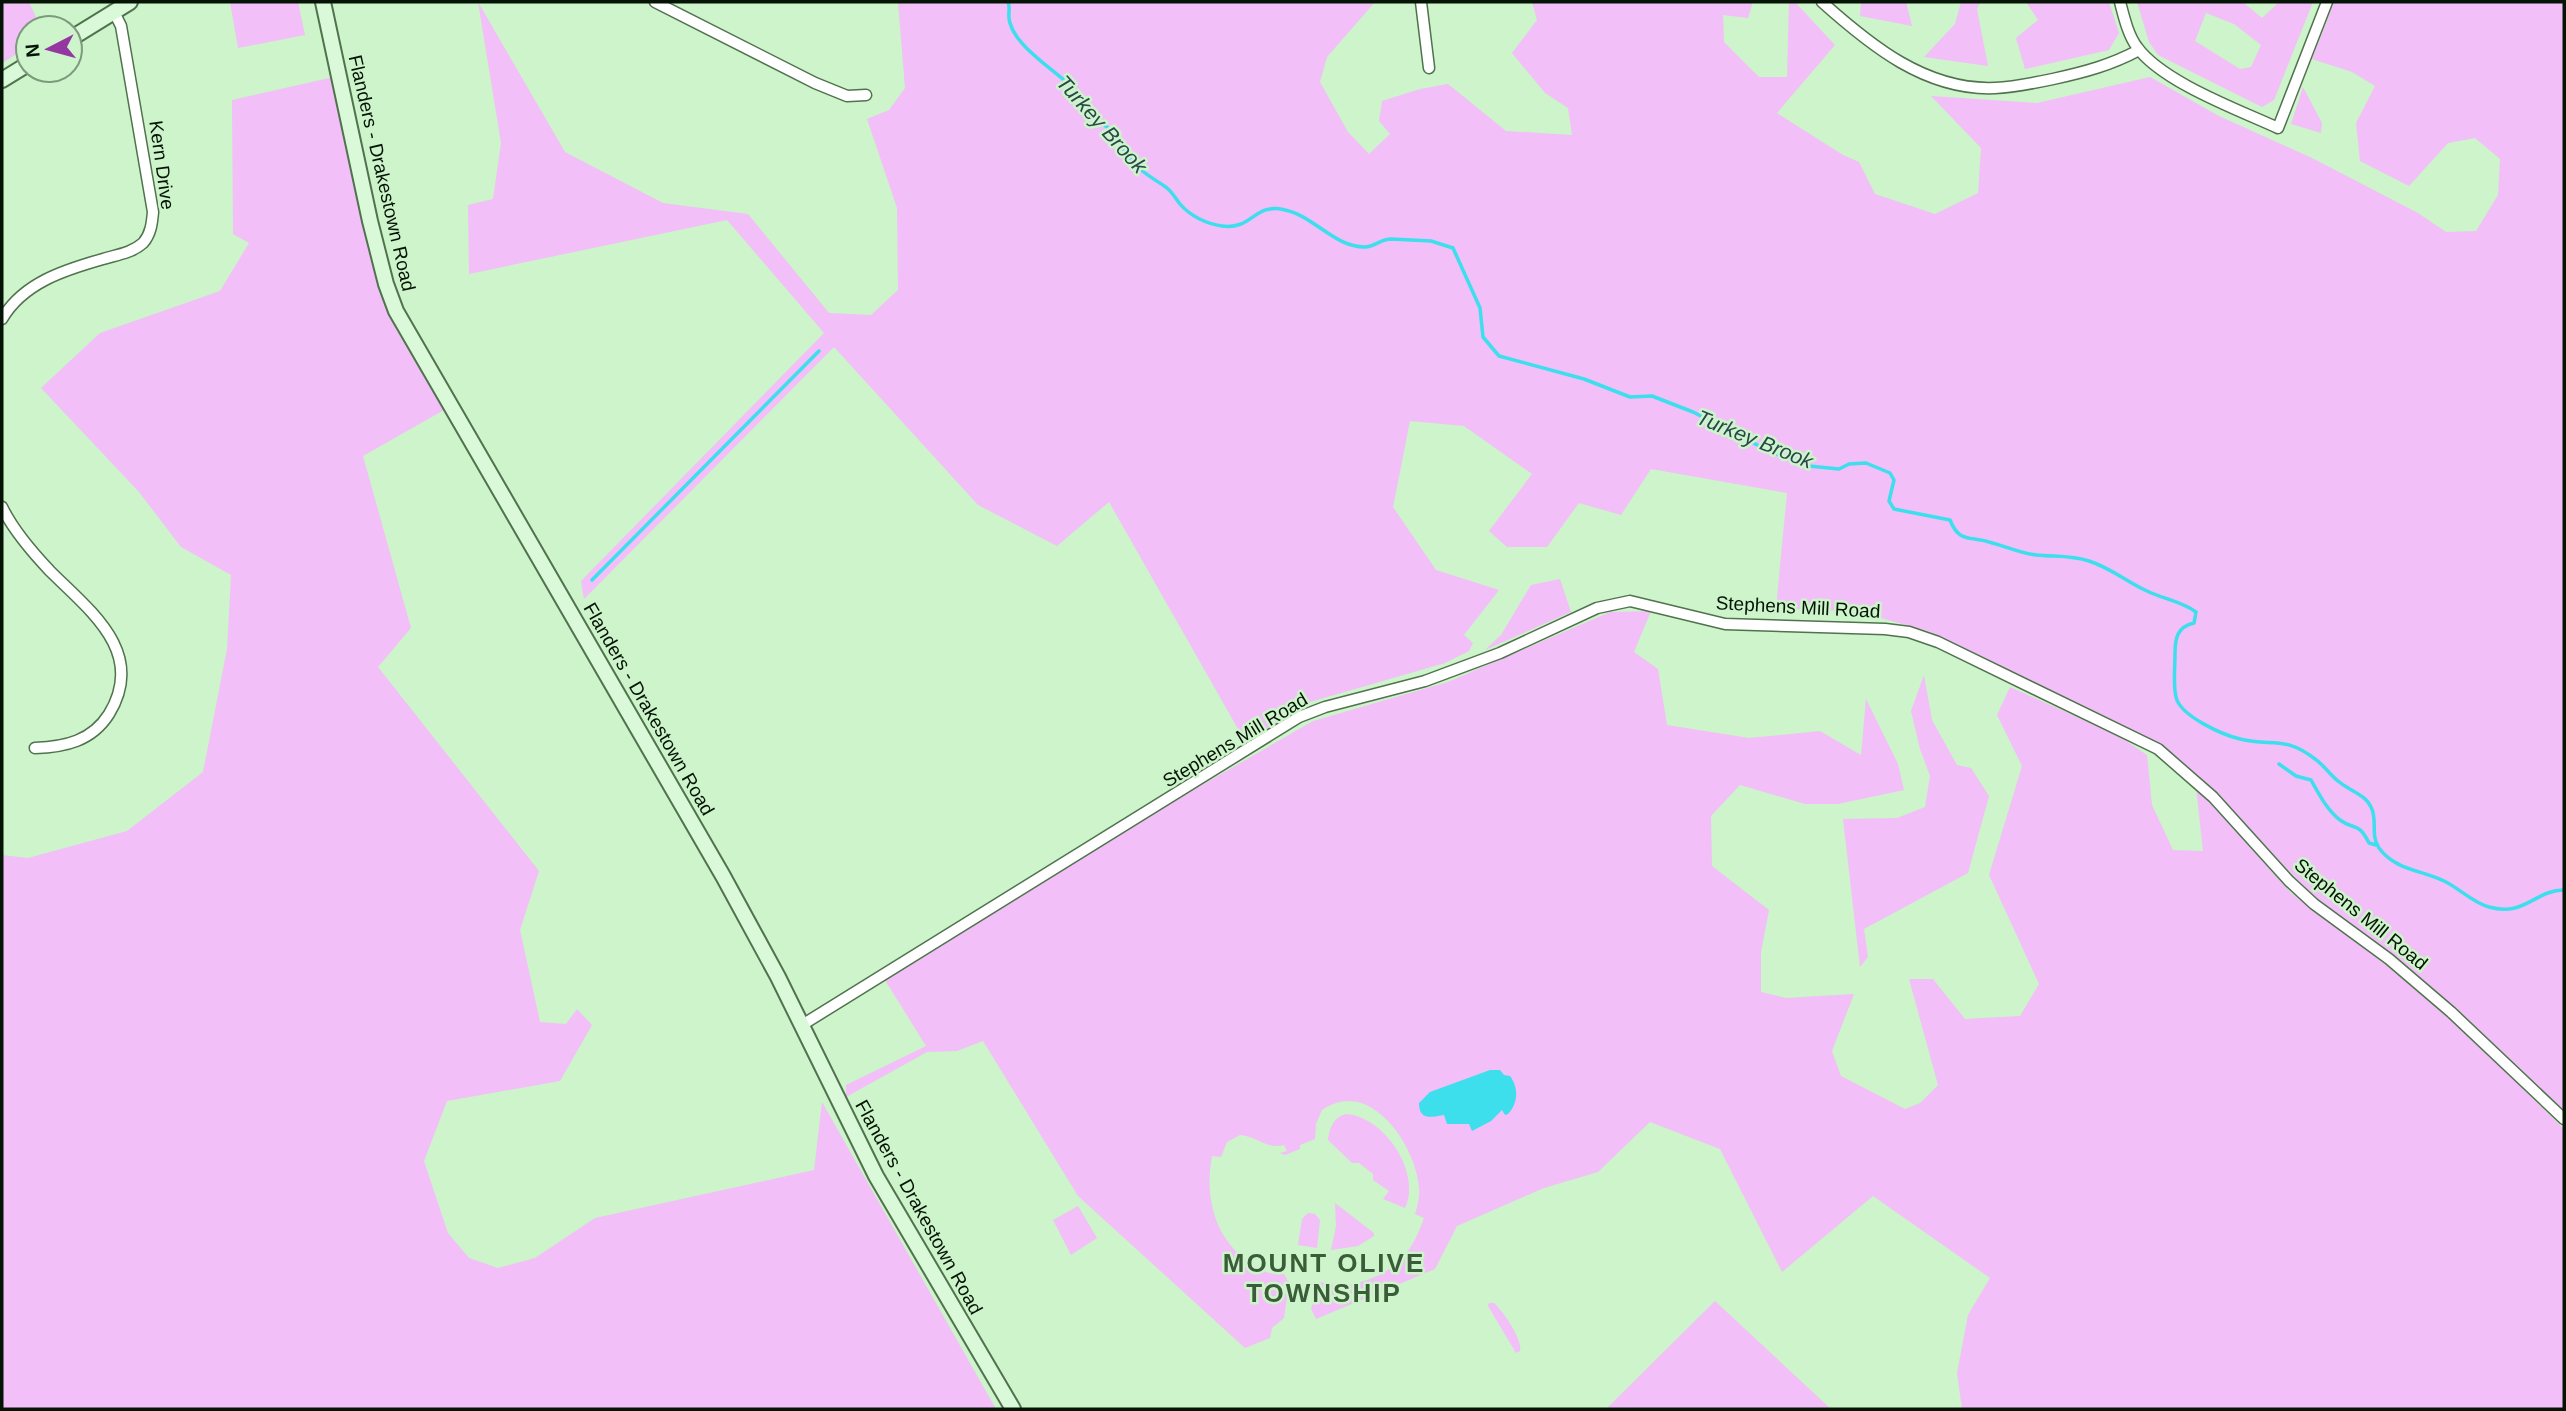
<svg xmlns="http://www.w3.org/2000/svg" width="2566" height="1411" viewBox="0 0 2566 1411" font-family="Helvetica,sans-serif">
<style>
.green{fill:#f2bff8;fill-rule:evenodd}
.water{fill:#3cdfeb}
.lines{fill:none;stroke-linecap:round;stroke-linejoin:round}
.stream{stroke:#3cdfeb;stroke-width:3.5}
.street-casing{stroke:#50734e;stroke-width:13}
.secondary-casing{stroke:#50734e;stroke-width:18}
.street{stroke:#fff;stroke-width:10}
.secondary{stroke:#daf9d9;stroke-width:14}
.labels{text-anchor:middle;dominant-baseline:central;stroke-width:5;stroke-linejoin:round;paint-order:stroke}
.street-label{font-size:19px;fill:#061406;stroke:#cdf4ca}
.water-label{font-size:21px;font-style:italic;fill:#28484b;stroke:#cdf4ca}
.district-label{font-size:26px;font-weight:bold;letter-spacing:2px;fill:#3b5c38;stroke:#cdf4ca}
</style>
<rect width="100%" height="100%" fill="#cdf4ca"/>
<path class="green" d="M2 2H29L41 28H28V47L2 63Z
M230 2H298L305 35 238 48Z
M478 2 565 152 663 203 748 214 829 313 871 315 898 290 897 208 867 119 889 110 905 88 898 2H1375L1327 57 1320 82 1348 132 1369 154 1390 134 1379 121 1382 101 1420 89 1448 84 1506 131 1572 135 1568 108 1545 93 1512 53 1537 20 1532 2H1753L1748 18 1723 15 1724 42 1759 77H1787L1789 2H1795L1835 45 1777 113 1843 155 1859 162 1875 194 1935 214 1978 193 1981 148 1931 96 2037 103 2150 77 2219 116 2312 158 2418 213 2446 232 2476 231 2498 195 2500 159 2475 138 2448 143 2409 186 2360 161 2356 123 2375 86 2352 72 2312 59 2334 2H2564V1110L2403 964 2310 893 2195 773 2159 744 1928 631 1859 612 1776 608 1787 493 1651 469 1621 515 1579 503 1547 547H1507L1489 531 1532 474 1464 426 1410 421 1393 507 1436 570 1499 590 1464 635 1473 643 1469 651 1445 663 1310 702 1246 743 1109 502 1057 546 978 505 834 347 584 599 581 581 824 333 727 220 469 274 468 205 493 199 501 143Z
M1861 2H1906L1912 26 1860 16Z
M1961 2H1980L1977 9 1988 66 1924 57 1955 24Z
M2026 2H2109L2119 33 2109 50 2025 69 2016 38 2038 20Z
M2137 2H2243L2262 18 2279 2H2313L2274 100 2262 107 2158 55 2149 42ZM2206 13 2234 24 2261 45 2251 67 2240 69 2195 41Z
M334 77 375 272 397 331 444 410 363 456 411 628 378 667 539 871 520 930 540 1022 566 1024 577 1009 592 1025 560 1081 447 1101 424 1161 448 1233 469 1258 498 1268 535 1258 595 1218 814 1170 822 1102 996 1409H2V855L28 858 127 831 203 772 227 649 231 575 181 547 139 492 41 388 100 333 220 291 249 243 233 234 232 100Z
M2303 87 2322 123 2321 133 2291 124Z
M1560 579 1571 612 1485 650 1501 635 1531 585Z
M1651 611 1634 652 1658 669 1667 725 1749 738 1820 731 1861 755 1866 699 1898 764 1904 790 1838 804H1805L1740 785 1711 816 1712 866 1769 910 1761 952V992L1786 998 1854 994 1832 1051 1841 1076 1905 1109 1920 1103 1938 1085 1909 979H1933L1965 1019 2020 1016 2039 984 1989 875 2022 766 1997 715 2010 687 2117 735 2147 755 2152 805 2173 850 2203 851 2196 787 2291 893 2386 965 2464 1031 2564 1129V1409H1962L1957 1373 1968 1315 1990 1278 1873 1196 1782 1272 1720 1149 1650 1122 1598 1172 1544 1188 1457 1226 1435 1269 1316 1319 1311 1309 1319 1282C1325 1282 1329 1285 1334 1285 1356 1288 1390 1273 1403 1257 1413 1246 1419 1232 1424 1218L1415 1214C1418 1205 1420 1196 1419 1187 1416 1146 1370 1076 1322 1110L1316 1124 1315 1139 1300 1145V1149L1285 1155 1280 1153 1287 1151 1284 1145C1268 1150 1256 1136 1240 1135L1227 1142 1221 1157 1212 1156C1204 1198 1215 1242 1254 1265 1264 1271 1272 1276 1284 1274L1289 1283 1284 1318 1272 1328 1270 1338 1245 1348 1078 1196 983 1041 957 1051 927 1052 846 1097V1085L926 1046 885 980 1190 792 1313 721 1448 682 1610 612Z
M1924 675 1932 720 1957 765 1971 768 1989 796 1968 873 1864 929 1868 957 1860 967 1843 819 1897 818 1925 807 1930 776 1920 749 1911 711Z
M1346 1114C1384 1116 1422 1173 1405 1208L1383 1199 1389 1191 1373 1180V1174L1359 1163H1352L1328 1140C1330 1128 1333 1117 1346 1114Z
M1335 1203 1374 1233V1236L1358 1246 1331 1250 1336 1226Z
M1078 1206 1097 1238 1071 1255 1053 1220Z
M1308 1213 1315 1214 1320 1220 1317 1248 1298 1245 1302 1219Z
M1715 1301 1831 1409H1606Z
M1489 1303H1494C1503 1311 1523 1340 1520 1351L1516 1353 1488 1306Z"/>
<path class="water" d="M1490 1070H1500L1504 1075 1510 1076C1519 1088 1518 1104 1508 1114L1505 1115 1502 1110 1491 1121 1472 1131 1469 1124H1447L1444 1115C1432 1117 1419 1121 1419 1103L1430 1092Z"/>
<g class="lines">
<path class="stream" d="M1008 2C1011 9 1007 16 1010 23 1017 49 1060 73 1078 93 1083 99 1083 105 1087 111 1093 119 1101 121 1108 128 1118 138 1124 152 1133 162 1143 174 1155 179 1167 188 1172 192 1176 199 1180 204 1190 216 1207 224 1222 226 1254 230 1253 202 1285 210 1314 216 1335 248 1366 247 1376 246 1381 239 1391 239L1431 241 1453 248 1480 308 1483 337 1499 356 1584 379 1630 397 1652 396 1693 412 1771 452 1809 466 1839 469 1849 464 1866 463 1890 473 1894 480 1889 501 1894 509 1950 520C1959 543 1970 536 1989 542 2005 546 2019 553 2036 555 2055 557 2071 555 2089 561 2111 568 2127 582 2147 591 2163 599 2181 601 2196 612L2194 623C2177 627 2175 638 2175 654 2175 667 2173 685 2176 697 2180 716 2223 735 2240 739 2272 747 2284 735 2315 759 2324 765 2330 775 2338 781 2348 790 2365 794 2371 807 2378 820 2370 835 2379 848 2395 870 2421 870 2444 881 2459 888 2473 903 2489 907 2525 917 2535 890 2564 890
M592 580 819 351
M2279 764 2296 776 2311 780C2319 794 2327 810 2340 820 2355 831 2358 821 2369 843L2376 845"/>
<defs>
<path id="street" d="M655 2 815 83 847 96 866 95
M1421 2 1429 68
M1822 2C1870 45 1926 91 1995 88 2015 87 2034 83 2053 79 2085 72 2111 65 2139 50
M2120 2C2124 17 2128 35 2137 47 2162 82 2239 110 2278 128L2327 2
M2 319C23 283 64 270 103 259 116 255 132 253 143 243 151 234 152 223 153 212L121 26 114 12
M2 507C13 530 32 552 50 571 89 610 147 652 109 714 92 741 65 747 35 748
M802 1025 1299 717 1325 707 1425 681 1500 653 1597 608 1630 601 1725 624 1885 629 1909 632 1938 642 2158 749 2213 797 2289 881 2314 904 2389 959 2451 1012 2564 1119"/>
<path id="secondary" d="M323 2 370 221 386 284 396 311 723 876 778 977 876 1176 1013 1409
M70 39 130 2
M2 80 28 64"/>
</defs>
<use href="#street" class="street-casing"/>
<use href="#secondary" class="secondary-casing"/>
<use href="#street" class="street"/>
<use href="#secondary" class="secondary"/>
</g>
<g class="labels">
<g class="street-label">
<text transform="translate(162 165) rotate(82)">Kern Drive</text>
<text transform="translate(382 173) rotate(77)">Flanders - Drakestown Road</text>
<text transform="translate(1798 607) rotate(3)">Stephens Mill Road</text>
<text transform="translate(649 709) rotate(60)">Flanders - Drakestown Road</text>
<text transform="translate(1235 740) rotate(-31)">Stephens Mill Road</text>
<text transform="translate(2361 914) rotate(39)">Stephens Mill Road</text>
<text transform="translate(919 1207) rotate(61)">Flanders - Drakestown Road</text>
</g>
<g class="water-label">
<text transform="translate(1102 124) rotate(48)">Turkey Brook</text>
<text transform="translate(1755 439) rotate(22)">Turkey Brook</text>
</g>
<g class="district-label">
<text x="1324" y="1263">MOUNT OLIVE<tspan x="1324" dy="30">TOWNSHIP</tspan></text>
</g>
</g>
<rect width="2566" height="1411" fill="none" stroke="#061406" stroke-width="7"/>
<g transform="translate(49 49) rotate(264)"><circle r="33" fill="#cdf4ca" stroke="#7d9a7c" stroke-width="2"/>
<path d="M0-5L12 26L0 18L-12 26Z" fill="#9537a1"/>
<text y="-10" font-size="19" font-weight="bold" text-anchor="middle" fill="#061406">N</text>
</g>
</svg>
